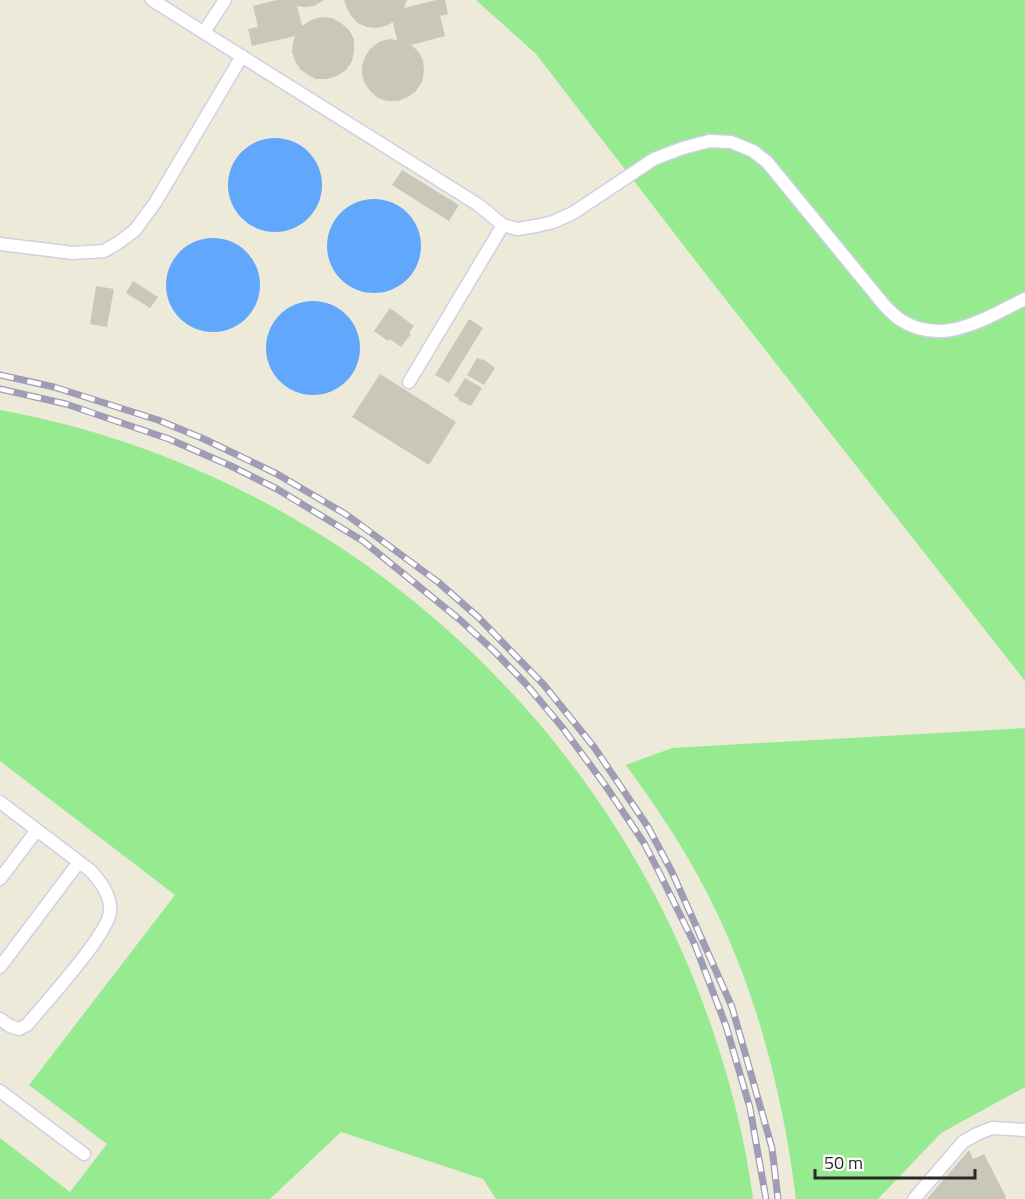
<svg xmlns="http://www.w3.org/2000/svg" width="1025" height="1199" viewBox="0 0 1025 1199" font-family="'Titillium Web',sans-serif">
<style>
.green{fill:#96ea90}
.water{fill:#61a7fb}
.building{fill:#c8c7ba}
.lines{fill:none;stroke-linecap:round;stroke-linejoin:round}
.lane-casing{stroke:#d1cfe4;stroke-width:15}
.lane{stroke:#fff;stroke-width:12}
.rail-casing{stroke:#9f9cb6;stroke-width:7}
.rail{stroke:#fff;stroke-width:4.5;stroke-dasharray:14;stroke-linecap:butt}
</style>
<rect width="100%" height="100%" fill="#edeada"/>
<path class="green" d="M476 0H1025V681L708 277 536 54Z
M0 410C318 468 585 694 700 995 725 1061 744 1129 753 1199H496L483 1179 341 1132 270 1199H0V1138L70 1192 107 1144 29 1085 175 895 0 761Z
M1025 728V1087L941 1133 878 1199H796C782 1087 753 976 698 876 677 837 652 801 626 765L672 748Z"/>
<path class="water" d="M228 185a47 47 0 1 1 94 0a47 47 0 1 1-94 0Z
M327 246a47 47 0 1 1 94 0a47 47 0 1 1-94 0Z
M166 285a47 47 0 1 1 94 0a47 47 0 1 1-94 0Z
M266 348a47 47 0 1 1 94 0a47 47 0 1 1-94 0Z"/>
<path class="building" d="M277 0H324L314 6 304 7 297 6 302 26 311 20 321 17 332 18 341 23 349 30 354 39V50L352 61 346 70 337 76 327 79H316L308 75 300 69 295 61 292 52 293 43 295 36 252 46 248 29 258 27 253 6Z
M344 0H407L404 8 436 0H445L448 14 440 16 445 36 411 45 418 51 423 60 424 71 422 82 416 91 408 97 398 101H387L378 98 371 92 365 84 362 75V66L365 57 370 49 379 42 389 39 397 40 393 22 388 25 378 28 367 27 358 23 352 17 347 9Z
M402 170 459 205 449 221 392 185Z
M133 281 158 297 150 308 126 293Z
M96 286 114 289 107 327 90 324Z
M390 308 414 326 409 333 411 334 401 347 390 339 388 341 374 331Z
M469 319 483 328 449 383 435 375Z
M477 358 482 360 483 359 495 368 484 385 467 375Z
M380 374 456 422 429 465 352 417Z
M465 378 482 388 471 406 458 400 459 398 454 396Z
M969 1150 973 1159 984 1154 1006 1197H1005L1006 1199H927Z"/>
<g class="lines">
<defs>
<path id="lane" d="M152 0 477 204 503 225 517 229 536 226 553 222 573 213 654 159 683 148 709 141 731 142 753 151 767 162 885 306C890 311 894 315 899 319 943 348 985 318 1025 299
M204 32 225 0
M0 244 73 253 104 251 118 243 135 230 155 203 242 56
M409 382 503 225
M0 802 91 871C100 881 112 897 110 912 107 936 45 1003 27 1025L19 1029 10 1026 0 1019
M0 879 37 830
M0 967 79 862
M0 1091 84 1154
M914 1199 963 1142 977 1134 992 1128 1025 1130"/>
</defs>
<use href="#lane" class="lane-casing"/>
<use href="#lane" class="lane"/>
<defs>
<path id="rail" d="M0 375 54 387 158 420 204 439 277 474 347 515 438 582 478 617 544 685 594 747 648 827 672 872 732 1007 772 1148 778 1199
M0 389 66 404 169 439 231 466 277 489 363 541 459 619 493 650 526 684 562 727 605 785 644 843 659 872 695 945 726 1026 750 1108 766 1199"/>
</defs>
<use href="#rail" class="rail-casing"/>
<use href="#rail" class="rail"/>
</g>
<path d="M815 1169v9h160v-9" fill="none" stroke="#292929" stroke-width="3"/>
<text x="824" y="1169" font-size="18" fill="#292929" stroke="#ffffff" stroke-width="4.5" paint-order="stroke">50 m</text>
</svg>
